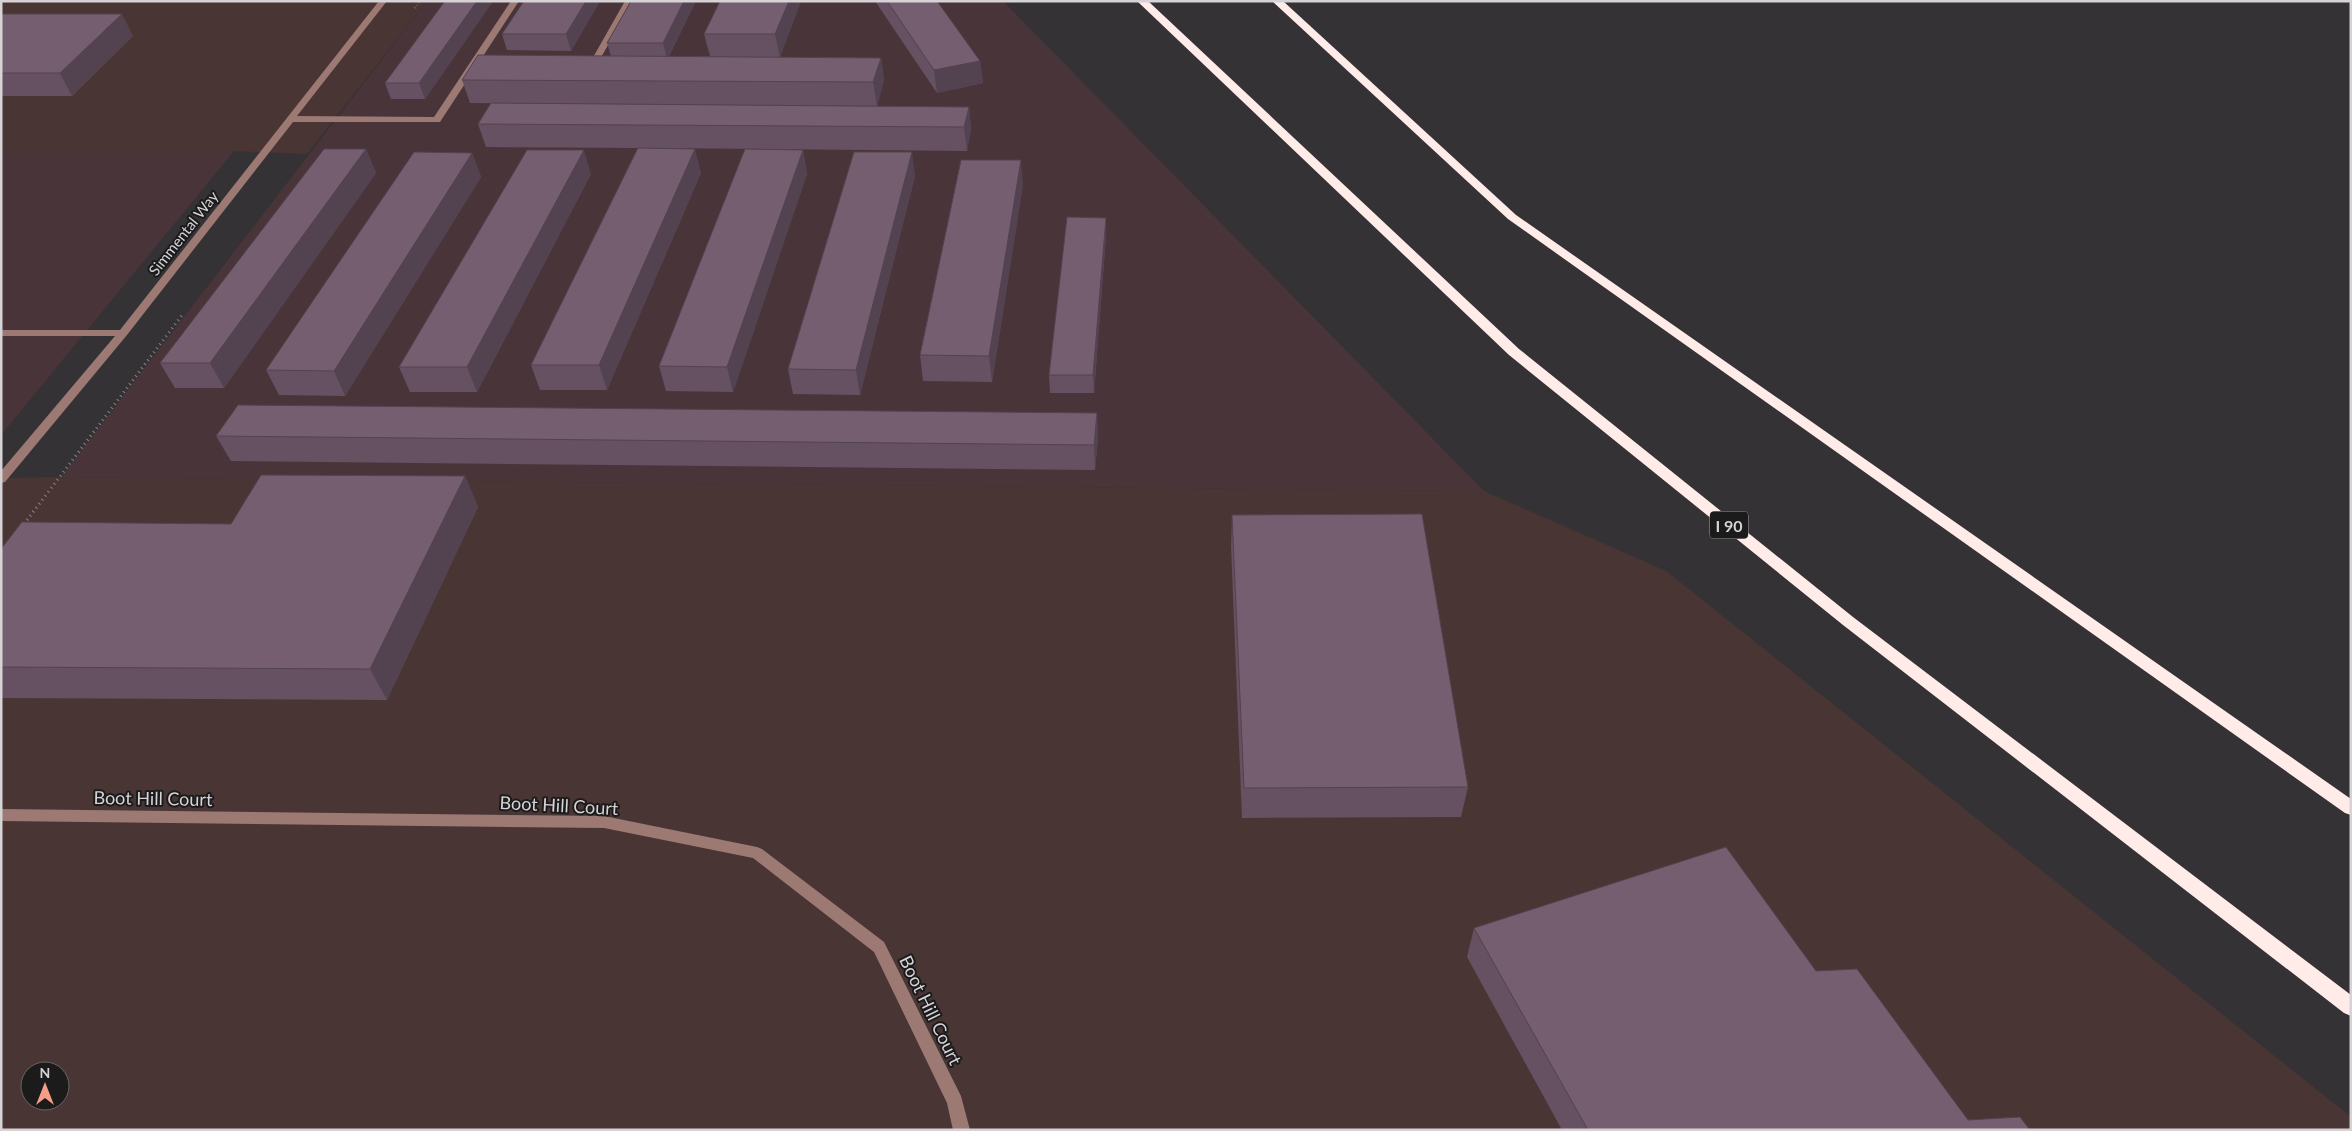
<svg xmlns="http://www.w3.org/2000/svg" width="2352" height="1131" viewBox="0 0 2352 1131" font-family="Lato,sans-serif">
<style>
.commercial{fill:#4a3535;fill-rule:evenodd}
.industrial{fill:#493539}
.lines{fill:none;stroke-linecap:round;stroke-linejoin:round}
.path-far1{stroke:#878588;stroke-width:2.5;stroke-dasharray:0.5 2.5;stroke-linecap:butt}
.path{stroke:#878588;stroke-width:3;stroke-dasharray:1 4;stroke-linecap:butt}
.minor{fill:#9d7973;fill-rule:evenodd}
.highway{fill:#ffece9;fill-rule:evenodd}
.wall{fill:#655161}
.shaded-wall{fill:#53424f}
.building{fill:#765e71;stroke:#53424f}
.labels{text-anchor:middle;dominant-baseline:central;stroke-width:4;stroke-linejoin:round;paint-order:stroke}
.far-street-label{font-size:15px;fill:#d5d3d5;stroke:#1c1b1c}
.shield{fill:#1c1b1c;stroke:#9e9c9e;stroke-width:1}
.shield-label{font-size:16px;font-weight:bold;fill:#d5d3d5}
.street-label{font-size:18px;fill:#d5d3d5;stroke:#1c1b1c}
</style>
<rect width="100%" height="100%" fill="#353236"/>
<path class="commercial" d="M1 1H427L307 154 234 151H1Z
M61 477 1484 491 1666 571 2351 1117V1130H1V478ZM30 1071H60V1101H30Z"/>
<path class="industrial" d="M427 1H1003L1484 491 61 477Z
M1 151H234L1 435Z"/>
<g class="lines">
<path class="path-far1" d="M415 8 420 1"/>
<path class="path" d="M24 524 183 314"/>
<path class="minor" d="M379 1H387L297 116 434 117 511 1H519L440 122H293L127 335 5 482 1 483V471L115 336H1V330H120Z
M625 1H633L595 68 588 70 587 68Z
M1 809 604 816 757 847 762 849 884 942 961 1096 970 1130H953L947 1103 874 952 753 858 604 828 1 821Z"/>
<path class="highway" d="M1137 1H1148L1519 349 1853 617 2351 995V1016L2344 1013 1843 625 1509 355Z
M1272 1H1283L1516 215 2351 799V815L2345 813 1508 219Z"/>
</g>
<path class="wall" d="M445 1H493L425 99H391L385 83Z
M524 1H600L571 51 507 50 502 34Z
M631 1H696L669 56H710L704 34 801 1 780 57 881 58 884 80 877 106 470 103 462 80 611 56 607 43Z
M875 1H937L980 61 983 83 937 93Z
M1 14 133 36 72 96H1Z
M969 107 971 130 967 151 651 148 701 173 607 390H540L531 365 638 148 486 147 478 124Z
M366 149 376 173 224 388H175L160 363Z
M803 150 807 174 733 392 666 391 659 366Z
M472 153 481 177 345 396 279 395 266 370Z
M591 174 477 392H410L399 367Z
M915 176 860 395 793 394 788 369Z
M1023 184 992 382 923 381 920 355Z
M1106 218V235L1094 393H1050L1049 375Z
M1097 413 1098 438 1095 470 231 461 216 436Z
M465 476 478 507 387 700 1 698V549L231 524Z
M1232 515 1468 787 1461 817 1242 818 1231 546Z
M1474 928 1816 971 1968 1120 2030 1130H1562L1467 957Z"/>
<path class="shaded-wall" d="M477 1H493L425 99 419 83Z
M586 1H600L571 51 566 34Z
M684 1H696L667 59 663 43Z
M789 1H801L780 57 775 34Z
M122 14 133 36 72 96 60 73Z
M881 58 884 80 877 106 873 82Z
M980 61 983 83 937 93 934 70Z
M969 107 971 130 967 151 964 127Z
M366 149 376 173 224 388 210 363Z
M695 149 701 173 607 390 599 365Z
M584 150 591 174 477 392 467 367Z
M803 150 807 174 733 392 727 367Z
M912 152 915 176 860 395 856 370Z
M472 153 481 177 345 396 334 371Z
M1021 160 1023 184 992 382 989 356Z
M1106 218V235L1094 393 1093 375Z
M1097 413 1098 438 1095 470 1094 445Z
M465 476 478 507 387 700 370 669Z"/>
<path class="building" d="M445 1H477L419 83H385Z
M524 1H586L566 34H502Z
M631 1H684L663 43H607Z
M720 1H789L775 34H704Z
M887 1H937L980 61 934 70Z
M1 14H122L60 73H1Z
M478 55 881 58 873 82 462 80Z
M491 103 969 107 964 127 478 124Z
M638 148 695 149 599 365H531Z
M324 149H366L210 363H160Z
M745 149 803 150 727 367 659 366Z
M527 150H584L467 367H399Z
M414 152 472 153 334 371 266 370Z
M854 152H912L856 370 788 369Z
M961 160H1021L989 356 920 355Z
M1067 217 1106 218 1093 375H1049Z
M238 405 1097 413 1094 445 216 436Z
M261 475 465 476 370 669 1 667V549L22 522 231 524Z
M1422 514 1468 787 1244 788 1232 515Z
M1726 847 1816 971 1857 969 1968 1120 2020 1117 2030 1130H1588L1474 928Z"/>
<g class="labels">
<g class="far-street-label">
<text transform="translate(183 233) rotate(-52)">Simmental Way</text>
</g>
<rect class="shield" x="1710" y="511.5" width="38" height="27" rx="4"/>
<g class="shield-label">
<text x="1729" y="525">I 90</text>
</g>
<g class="street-label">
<text transform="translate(153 798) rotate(1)">Boot Hill Court</text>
<text transform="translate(559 805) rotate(3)">Boot Hill Court</text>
<text transform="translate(931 1010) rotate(64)">Boot Hill Court</text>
</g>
</g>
<rect width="2352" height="1131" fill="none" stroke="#d5d3d5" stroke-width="5"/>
<g transform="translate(45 1086)"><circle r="24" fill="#1c1b1c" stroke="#666566"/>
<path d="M0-4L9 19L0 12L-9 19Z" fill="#f49e87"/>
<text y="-8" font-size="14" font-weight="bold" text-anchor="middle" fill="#d5d3d5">N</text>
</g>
</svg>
